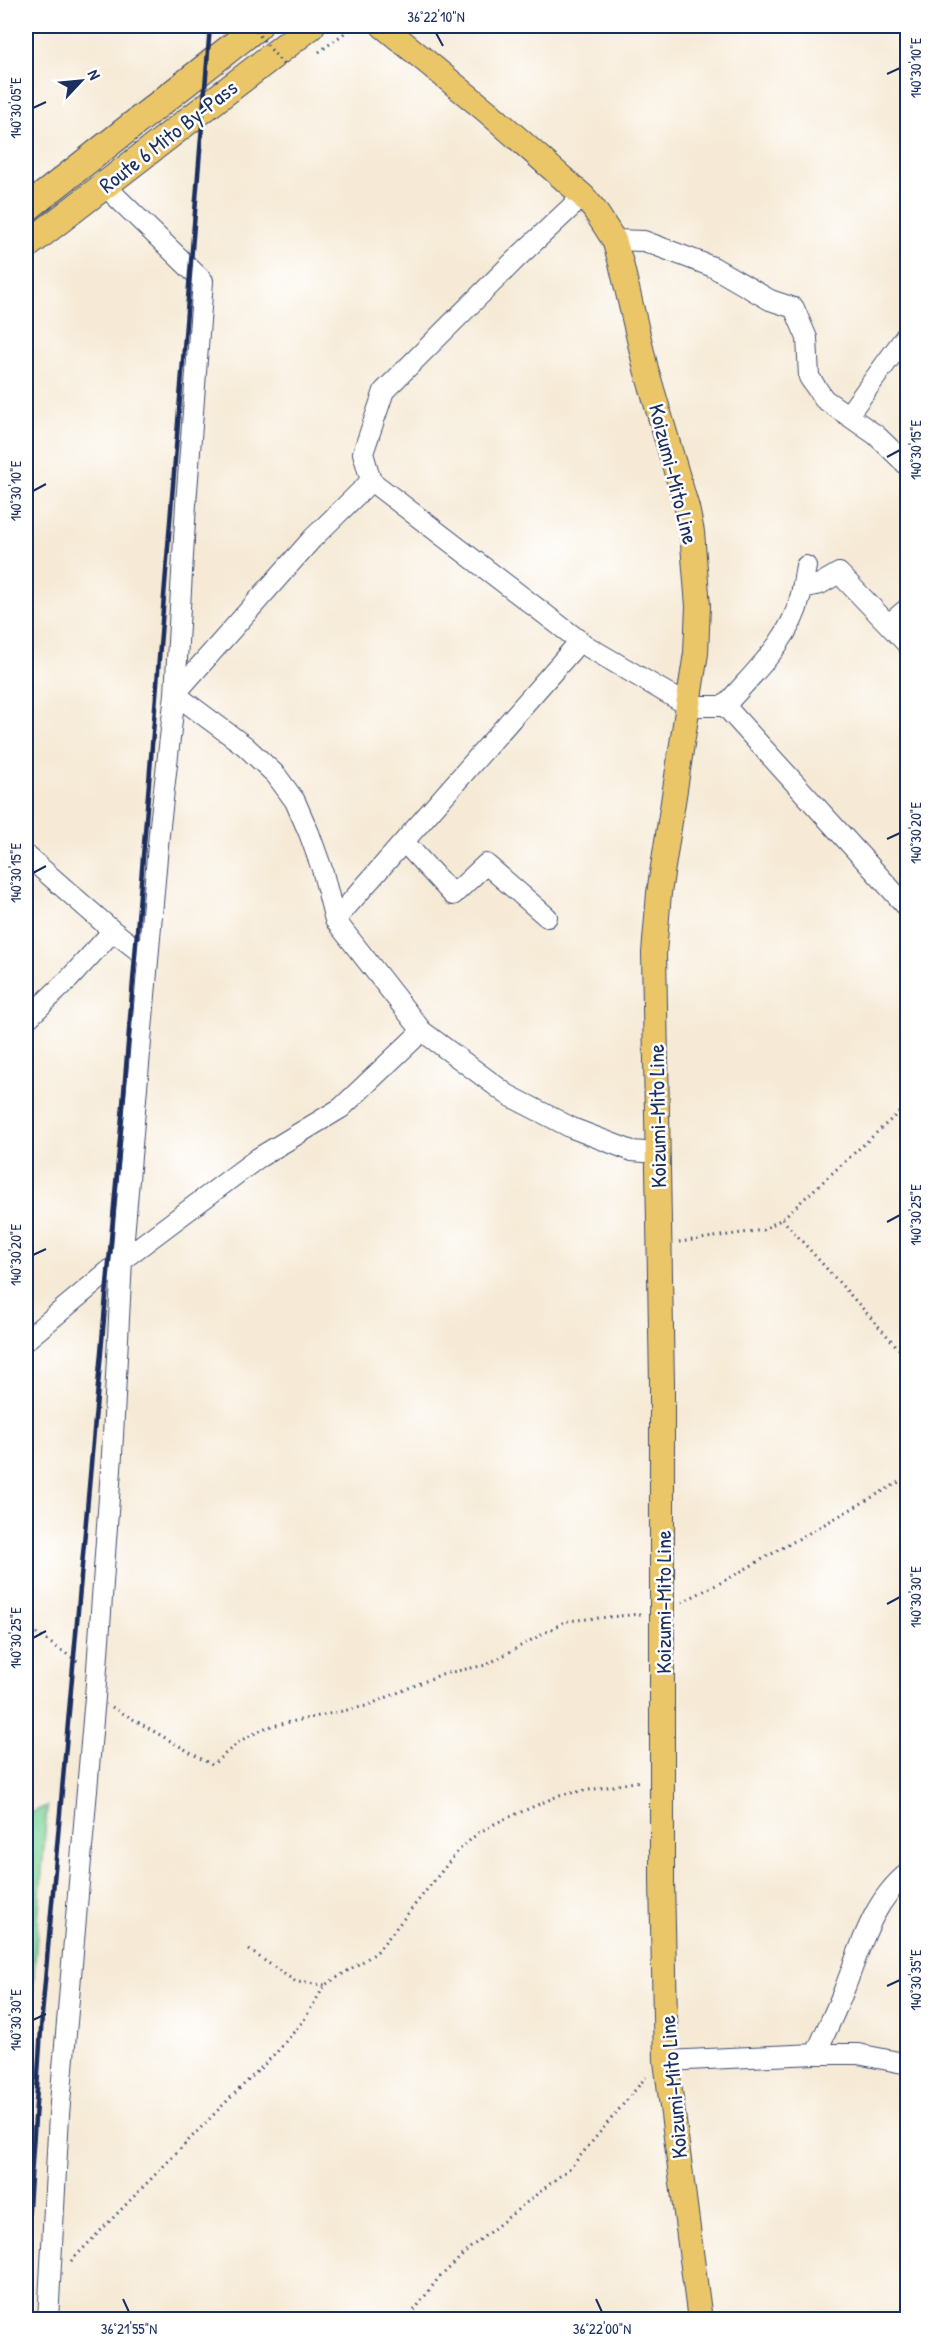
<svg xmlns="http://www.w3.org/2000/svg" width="933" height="2345" viewBox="0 0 933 2345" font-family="'Patrick Hand',sans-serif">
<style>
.green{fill:#80d69a;stroke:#4e827c;stroke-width:1.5}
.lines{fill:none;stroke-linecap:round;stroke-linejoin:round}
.minor-casing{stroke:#3c4b70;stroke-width:22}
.major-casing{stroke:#3c4b70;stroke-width:26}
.highway-casing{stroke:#3c4b70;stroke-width:29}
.path{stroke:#3c4b70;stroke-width:3;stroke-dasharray:1.5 4.5;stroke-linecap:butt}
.minor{stroke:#fff;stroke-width:20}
.major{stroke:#ebc669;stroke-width:24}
.highway{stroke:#ebc669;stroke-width:27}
.rail{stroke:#1b2f5e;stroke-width:4.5}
.path-bridge{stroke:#3c4b70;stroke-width:3;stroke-dasharray:1.5 4.5;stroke-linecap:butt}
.ticks{fill:none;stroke:#1b2f5e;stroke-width:2}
.labels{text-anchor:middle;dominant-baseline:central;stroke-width:5;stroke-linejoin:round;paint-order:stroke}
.street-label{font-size:22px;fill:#1b2f5e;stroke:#fff}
.neatline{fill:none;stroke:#1b2f5e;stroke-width:2}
.ticks-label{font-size:15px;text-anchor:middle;fill:#1b2f5e}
</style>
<rect width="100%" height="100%" fill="#fff"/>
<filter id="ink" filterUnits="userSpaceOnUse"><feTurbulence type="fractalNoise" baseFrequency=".0167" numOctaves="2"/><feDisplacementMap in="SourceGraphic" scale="12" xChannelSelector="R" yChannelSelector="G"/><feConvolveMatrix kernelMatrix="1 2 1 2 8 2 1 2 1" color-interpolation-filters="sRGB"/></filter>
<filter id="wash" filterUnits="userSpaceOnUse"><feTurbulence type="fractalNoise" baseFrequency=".008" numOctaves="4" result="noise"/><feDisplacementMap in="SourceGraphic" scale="24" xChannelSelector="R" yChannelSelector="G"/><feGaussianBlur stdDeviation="1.35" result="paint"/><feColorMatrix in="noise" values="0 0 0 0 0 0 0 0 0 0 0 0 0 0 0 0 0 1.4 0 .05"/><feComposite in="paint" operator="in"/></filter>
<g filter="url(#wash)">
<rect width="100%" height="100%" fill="#f6ead6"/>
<path class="green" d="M47 1806 26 2075V1815Z"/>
</g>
<g filter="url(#ink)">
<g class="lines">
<defs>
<path id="minor" d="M583 196 516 259 384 391 363 453 371 481 585 645 689 706H725C752 674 790 641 800 598 803 588 804 576 806 566
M614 240 644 241 713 267 770 300 794 308 807 338 809 377 824 399 876 435 908 466
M848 415 908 333
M371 481 312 539 175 694 245 746 276 775 295 801 309 833 322 869 335 920 422 1031 508 1095 572 1128 632 1151 657 1153
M802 588 820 584 839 573 908 645
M889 624 908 608
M725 706 908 908
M404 842 453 895 486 864 547 917
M26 855 113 931 148 958
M335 920 580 641
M26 1020 69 979 113 931
M26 1340 122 1260 258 1158 341 1108 422 1031
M816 2054C825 2032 836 2011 844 1990 860 1949 872 1901 908 1873
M666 2061 816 2054H858L908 2064
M48 2320 59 2115 95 1697 112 1455 122 1260 159 834 175 694 186 504 203 281 105 186"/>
<path id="major" d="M383 26 489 113 583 196 594 209 614 240 621 263 646 369 687 508 692 532 698 606 696 653 659 893 654 953 662 1383V1881L666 2061 700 2320"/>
<path id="highway" d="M26 209 258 26
M26 246 311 26"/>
</defs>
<use href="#minor" class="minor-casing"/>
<use href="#major" class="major-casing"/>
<use href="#highway" class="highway-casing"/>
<path class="path" d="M319 52 354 26
M782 1219 908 1359
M679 1242 763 1230 782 1219 908 1104
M682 1602 722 1582 908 1477
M26 1627 79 1662
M112 1707 212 1765 240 1741 267 1727 366 1706 442 1674 486 1665 566 1621 641 1614
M249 1950 296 1982 325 1985
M71 2261 221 2107 276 2053 304 2020 325 1985 376 1953 458 1851 478 1833 498 1822 560 1795 641 1781
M407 2320 437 2280 471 2247 571 2167 646 2077"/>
<use href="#minor" class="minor"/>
<use href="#major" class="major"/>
<use href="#highway" class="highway"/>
<path class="rail" d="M26 2251 42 2015 123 1105 210 26"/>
<path class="path-bridge" d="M252 26 286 68"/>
</g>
</g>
<path class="ticks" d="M436 33 443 46M887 74 900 68M33 108 46 102M887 457 900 450M33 491 46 484M887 839 900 833M33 873 46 866M887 1222 900 1215M33 1255 46 1249M887 1604 900 1597M33 1638 46 1631M887 1986 900 1980M33 2020 46 2014M123 2299 129 2312M596 2299 602 2312"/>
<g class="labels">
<g class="street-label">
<text transform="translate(168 136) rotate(-38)">Route 6 Mito By-Pass</text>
<text transform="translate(674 474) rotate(76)">Koizumi-Mito Line</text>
<text transform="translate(657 1116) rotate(-91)">Koizumi-Mito Line</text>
<text transform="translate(663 1602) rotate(-90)">Koizumi-Mito Line</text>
<text transform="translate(673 2087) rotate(-95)">Koizumi-Mito Line</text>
</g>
</g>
<rect width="933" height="2345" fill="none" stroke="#fff" stroke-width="66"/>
<g transform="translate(81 81) rotate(64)" stroke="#ffffff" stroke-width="4.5" paint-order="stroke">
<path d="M0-4.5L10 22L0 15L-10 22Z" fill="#1b2f5e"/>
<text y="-9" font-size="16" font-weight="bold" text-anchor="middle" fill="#1b2f5e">N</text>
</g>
<rect x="33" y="33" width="867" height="2279" class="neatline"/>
<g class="ticks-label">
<text x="436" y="22">36°22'10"N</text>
<text transform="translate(916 68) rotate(-90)" y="5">140°30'10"E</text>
<text transform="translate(16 108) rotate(-90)" y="5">140°30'05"E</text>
<text transform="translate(916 450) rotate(-90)" y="5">140°30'15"E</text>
<text transform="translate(16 491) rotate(-90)" y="5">140°30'10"E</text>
<text transform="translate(916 833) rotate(-90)" y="5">140°30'20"E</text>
<text transform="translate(16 873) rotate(-90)" y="5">140°30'15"E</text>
<text transform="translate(916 1215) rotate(-90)" y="5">140°30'25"E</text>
<text transform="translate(16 1255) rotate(-90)" y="5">140°30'20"E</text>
<text transform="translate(916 1597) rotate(-90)" y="5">140°30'30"E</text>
<text transform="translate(16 1638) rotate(-90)" y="5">140°30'25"E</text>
<text transform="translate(916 1980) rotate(-90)" y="5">140°30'35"E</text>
<text transform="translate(16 2020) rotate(-90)" y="5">140°30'30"E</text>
<text x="129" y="2334">36°21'55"N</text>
<text x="602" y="2334">36°22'00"N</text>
</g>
</svg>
